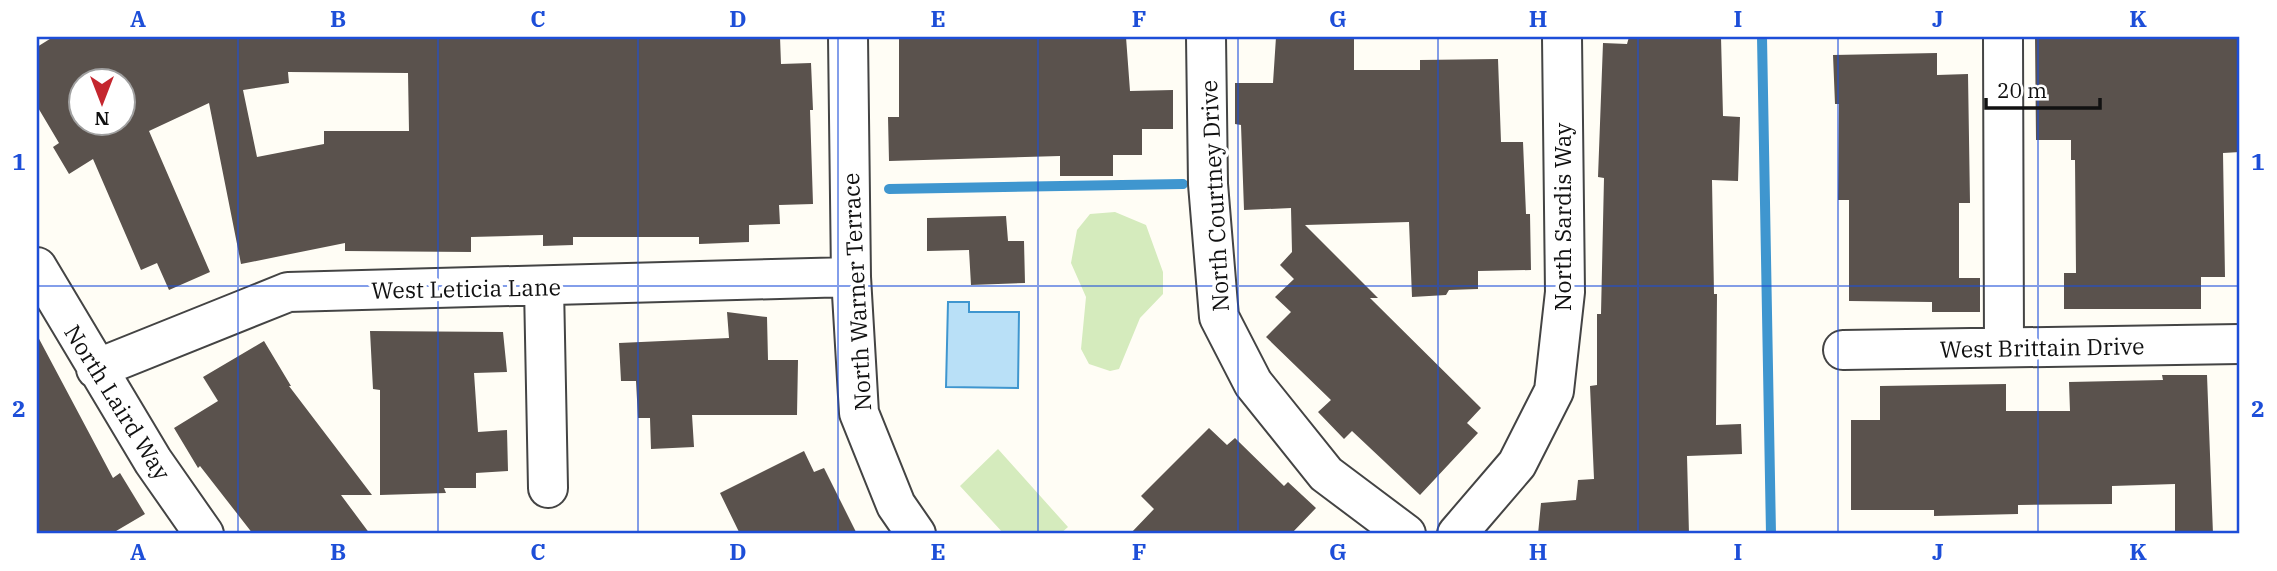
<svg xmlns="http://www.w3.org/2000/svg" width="2277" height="571" viewBox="0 0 2277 571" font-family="'IBM Plex Serif',serif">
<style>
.green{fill:#d5ebbd}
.water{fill:#b9e0f7;stroke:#3f96cf;stroke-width:2}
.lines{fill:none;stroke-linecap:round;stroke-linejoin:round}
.stream{stroke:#3f96cf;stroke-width:10}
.building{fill:#5a524d;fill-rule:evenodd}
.minor-casing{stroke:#444;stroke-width:42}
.minor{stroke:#fff;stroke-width:38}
.grid{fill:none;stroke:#1d4ed8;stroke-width:2;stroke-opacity:0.55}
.labels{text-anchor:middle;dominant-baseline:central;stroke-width:7;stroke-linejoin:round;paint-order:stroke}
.street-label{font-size:23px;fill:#111;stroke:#fff}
.neatline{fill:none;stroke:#1d4ed8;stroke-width:2.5}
.grid-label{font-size:23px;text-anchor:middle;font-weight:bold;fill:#1d4ed8}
</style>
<rect width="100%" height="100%" fill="#fffdf5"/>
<path class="green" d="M1115 212 1146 225 1163 272V294L1140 318 1119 369 1110 371 1089 364 1081 349 1086 297 1071 263 1077 230 1090 214Z
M998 449 1068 527 1060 534H1004L960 486Z"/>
<path class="water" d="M948 302H969V312H1019L1018 388 946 387Z"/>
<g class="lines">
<path class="stream" d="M1762 37 1771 534
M889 189 1183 184"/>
</g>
<path class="building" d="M53 37H780L781 64 811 63 813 110H810L813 204 779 205 780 224 749 225V242L699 244V237H573V245L543 246V235L471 237V252L345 251V243L241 264 209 103 149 131 210 272 169 290 157 263 141 270 93 159 69 174 53 147 59 143 37 106V47ZM288 72 408 73 409 131H324V144L257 157 243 90 289 83ZM80 80H122V122H80Z
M899 37H1126L1130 91 1173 90V129H1142V155H1113V176H1060V156L889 161 888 117H899Z
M1276 37H1354V70H1420V60L1498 59 1501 142H1523L1526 214H1530L1531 270 1478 271V289L1449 290 1446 295 1412 297 1409 222 1305 225 1378 298H1370L1481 408 1467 423 1478 433 1420 495 1352 431 1344 439 1318 412 1331 400 1266 337 1291 312 1275 297 1294 279 1280 265 1292 252 1291 208 1244 210 1241 125 1235 124V83H1273Z
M1629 37H1721L1723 116 1740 117 1738 181 1712 180 1714 294H1717L1716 425 1741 424 1742 454 1687 456 1689 534H1538L1541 503 1576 500 1578 480 1594 479 1590 386 1597 385V314H1601L1604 178 1598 177 1603 43 1627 44Z
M2035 37H2240V152L2223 153 2225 277H2201V309H2064V273H2076L2075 160H2071V140H2036Z
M1937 53V75L1968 74 1970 203H1959V278H1980V312H1932V302L1849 301V200H1838L1839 104H1835L1833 55Z
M1006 216 1008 241H1024L1025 283 971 285 969 250 927 251V218Z
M727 312 767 317 768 360H798L797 415H692L694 447 651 449 650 418H638L636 381H621L619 343 729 338Z
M370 331 503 332 507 372 474 373 478 432 507 430 508 471 476 473V488H444L446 493 380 495V390L373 389Z
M37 335 113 478 120 473 145 514 111 534H37Z
M264 341 291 386H289L372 495H341L370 534H253L200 466 198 468 174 428 218 401 203 377Z
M2162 375H2207L2213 534H2175V484L2112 486V504L2018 505V514L1934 516V510H1851V420H1880V386L2006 384V411H2070L2069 382 2163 380Z
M1209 428 1227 445 1235 438 1284 486 1288 482 1316 508 1291 534H1130L1154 509 1141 496Z
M804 451 814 472 824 468 857 534H740L720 493Z"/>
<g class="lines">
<defs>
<path id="minor" d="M848 37 851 277 859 413 896 505 916 534
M1206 37 1208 184 1219 317 1253 383 1326 474 1406 534
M2003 37 2004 347
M37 267 153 461 204 534
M544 287 548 488
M1843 350 2240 344
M96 369 288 292 851 277
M1457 534 1517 464 1554 391 1565 292 1562 37"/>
</defs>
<use href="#minor" class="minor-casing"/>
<use href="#minor" class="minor"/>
</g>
<path class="grid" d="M238 37V534M438 37V534M638 37V534M838 37V534M1038 37V534M1238 37V534M1438 37V534M1638 37V534M1838 37V534M2038 37V534M37 286H2240"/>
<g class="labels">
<g class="street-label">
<text transform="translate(1214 196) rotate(-93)">North Courtney Drive</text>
<text transform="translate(1562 217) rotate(-90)">North Sardis Way</text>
<text transform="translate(466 288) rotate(-1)">West Leticia Lane</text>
<text transform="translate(856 292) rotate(-93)">North Warner Terrace</text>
<text transform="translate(2042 347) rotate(-1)">West Brittain Drive</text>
<text transform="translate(118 402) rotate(58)">North Laird Way</text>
</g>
</g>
<rect width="2277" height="571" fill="none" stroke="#ffffff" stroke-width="77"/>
<g transform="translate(102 102) rotate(180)"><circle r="33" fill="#ffffff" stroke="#a0a0a0" stroke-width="2"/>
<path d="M0-5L12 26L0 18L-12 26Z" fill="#c4262e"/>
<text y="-10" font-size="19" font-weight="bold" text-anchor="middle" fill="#111111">N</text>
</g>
<path d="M1986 98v10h114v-10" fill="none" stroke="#111111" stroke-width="3.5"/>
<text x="1997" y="98" font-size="21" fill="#111111" stroke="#ffffff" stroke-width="5" paint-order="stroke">20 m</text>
<rect x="38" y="38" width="2200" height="494" class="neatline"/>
<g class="grid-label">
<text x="138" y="27">A</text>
<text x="338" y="27">B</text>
<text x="538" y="27">C</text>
<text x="738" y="27">D</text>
<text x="938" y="27">E</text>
<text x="1139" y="27">F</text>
<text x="1338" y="27">G</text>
<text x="1538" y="27">H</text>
<text x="1738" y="27">I</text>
<text x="1938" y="27">J</text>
<text x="2138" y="27">K</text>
<text x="19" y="170">1</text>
<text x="2258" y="170">1</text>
<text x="19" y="417">2</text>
<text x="2258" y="417">2</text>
<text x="138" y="560">A</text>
<text x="338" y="560">B</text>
<text x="538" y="560">C</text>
<text x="738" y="560">D</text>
<text x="938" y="560">E</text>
<text x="1139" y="560">F</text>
<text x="1338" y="560">G</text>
<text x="1538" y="560">H</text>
<text x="1738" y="560">I</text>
<text x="1938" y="560">J</text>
<text x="2138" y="560">K</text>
</g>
</svg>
